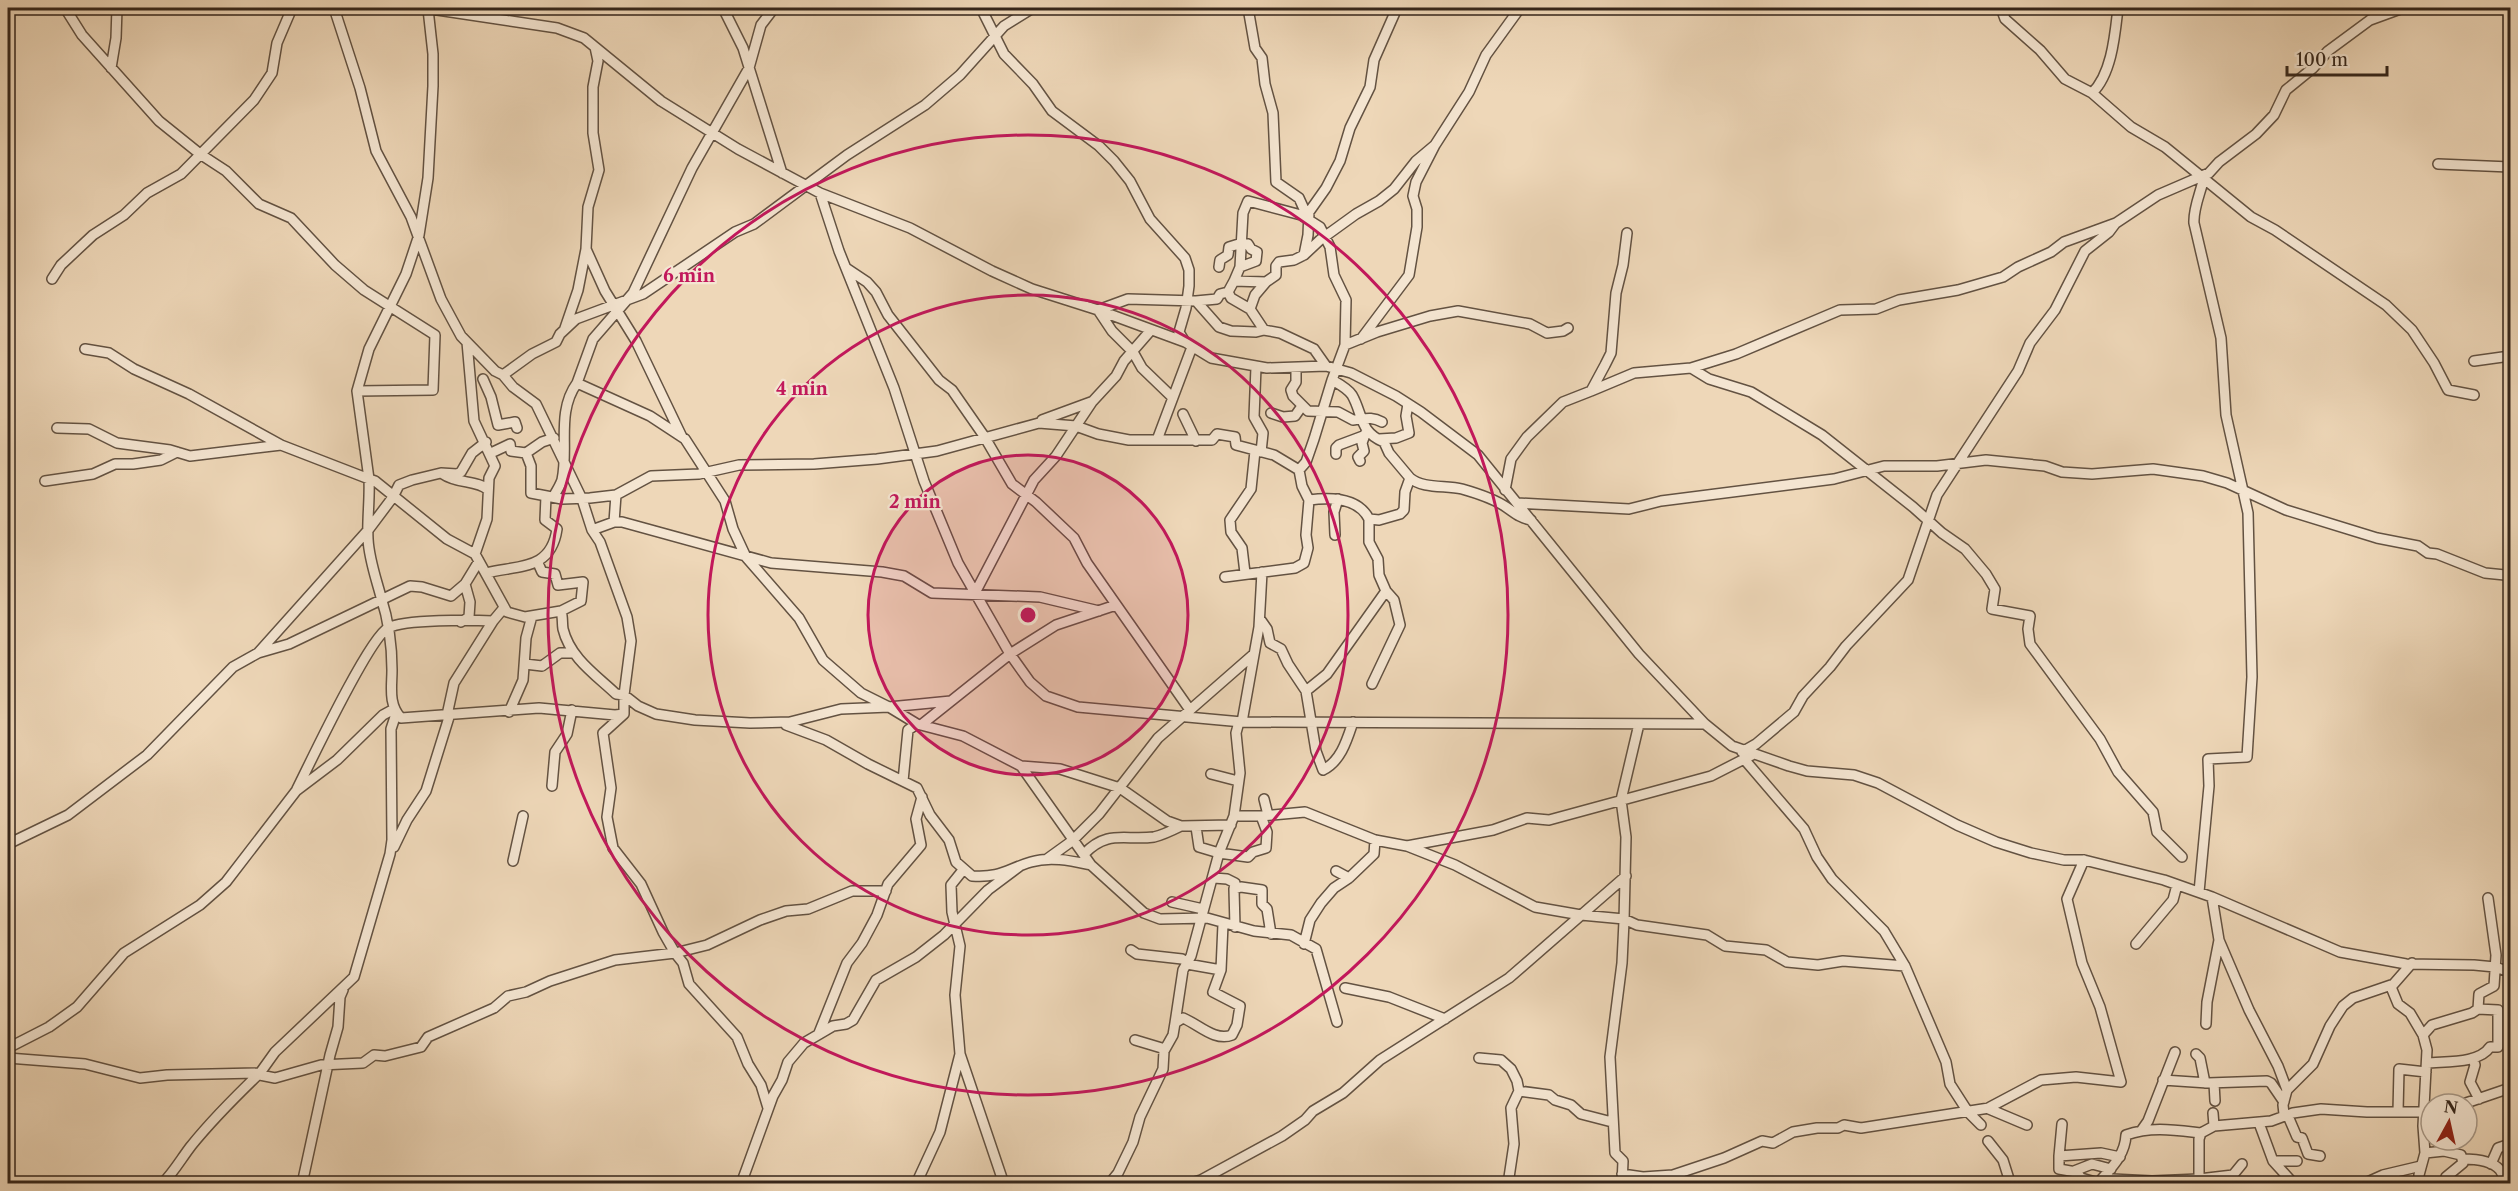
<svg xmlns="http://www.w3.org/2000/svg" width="2518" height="1191" viewBox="0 0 2518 1191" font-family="'Libre Caslon Text',serif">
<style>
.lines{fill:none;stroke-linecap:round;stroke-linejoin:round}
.minor-casing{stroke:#635242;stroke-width:12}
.minor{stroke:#f4e5d1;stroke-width:9}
.ring{fill:none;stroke:#c2185b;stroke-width:3}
.centre{fill:#c2185b;stroke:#f4e5d1;stroke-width:3}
.ring-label{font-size:18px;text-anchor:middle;font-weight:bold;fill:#c2185b;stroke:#f4e5d1;stroke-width:4.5;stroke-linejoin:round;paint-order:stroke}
</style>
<rect width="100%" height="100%" fill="#eed7b8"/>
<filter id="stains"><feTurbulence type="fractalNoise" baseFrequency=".00333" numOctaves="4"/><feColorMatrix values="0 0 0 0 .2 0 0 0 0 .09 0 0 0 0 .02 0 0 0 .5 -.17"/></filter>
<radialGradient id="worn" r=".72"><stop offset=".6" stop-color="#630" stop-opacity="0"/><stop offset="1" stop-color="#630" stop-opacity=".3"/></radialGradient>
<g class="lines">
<defs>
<path id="minor" d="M65 8 82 35 159 121 200 154 226 171 259 204 291 218 335 265 364 290 435 335 433 390 357 391
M334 8 360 88 376 151 411 217 441 299 461 336 495 371 503 375 513 387 536 404 582 499 592 530 600 542 627 617 631 641 624 695V714L603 733 611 788 607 817 613 848 641 884 663 932 675 953 707 945 760 920 786 911 808 909 852 891H886
M424 8 557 28 584 38 661 101 738 149 820 193 910 228 992 271 1032 289 1098 310 1185 342 1211 358 1267 368 1326 366 1351 373 1396 396 1421 412 1478 455 1639 654 1705 724 1732 746 1789 766 1807 771 1854 775 1878 783 1957 825 1996 842 2031 853 2064 860H2084L2164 880 2212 897 2340 952 2406 964 2474 965 2495 967 2510 972
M723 8 743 48 782 173
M774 8 761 25 749 68 692 168 633 293 593 339 577 383 650 416 685 439 725 501 733 529 746 557 799 618 823 660 861 693 889 707 951 701
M981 8 1004 54 1033 84 1052 111 1099 146 1114 161 1130 181 1150 219 1185 258 1189 270V286L1186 308 1179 332 1185 342
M1248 8 1255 48 1262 58 1265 84 1273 113 1276 182 1299 198 1308 218
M2001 8 2005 19 2040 50 2065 79 2092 93 2131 127 2165 147 2251 217 2275 230 2386 305 2412 330 2434 363 2448 390 2474 395
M111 68 116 38 117 8
M2092 93C2112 74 2115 34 2118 8
M2438 164 2510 167
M820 193 839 251 894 388 924 481 958 563 1010 654 1030 682 1046 696 1078 707 1242 722 1705 724
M586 249 605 291 636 341 682 437
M1304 255 1308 235 1309 212 1326 188 1340 161 1350 128 1370 87 1374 60 1397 8
M1219 267 1220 260 1228 255 1229 247 1242 243 1248 244 1251 249 1257 252 1256 261 1240 267
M846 268 867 282 876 292 888 315 939 380 952 390 984 436 1012 484 1036 502 1074 538 1087 563 1190 710
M52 279 61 265 93 235 124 215 147 193 181 174 254 100 272 73 277 43 292 8
M1234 281 1240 267 1243 213 1248 201 1301 215 1320 227 1330 247 1334 275 1346 300 1345 345 1332 380 1314 439 1306 462 1299 470
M1228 292 1231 298 1250 309 1264 330
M1196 301 1219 327 1231 331 1256 332 1264 330 1280 333 1314 349 1326 366
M1250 309 1255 295 1266 282
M565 328 578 290 586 249 588 207 599 170 593 133V87L598 61 595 47
M1361 339 1409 275 1417 227V209L1413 196 1416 182 1435 145 1469 92 1486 55 1520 8
M467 342 474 421 495 466 489 478 487 519 475 554
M1345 345 1377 332 1430 316 1458 311 1530 324 1547 333 1563 331 1568 328
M85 349 109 353 134 369 189 394 281 445
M2474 361 2510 356
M1256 367 1254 417 1263 433 1261 452
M1296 368V382L1291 390 1293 396 1308 411 1338 412 1353 420C1365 419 1371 416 1382 422
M1691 368 1709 379 1751 392 1822 435 1913 507 1942 533 1965 549 1986 574 1995 589 1992 609 2030 616 2028 629 2030 644 2100 739 2118 772 2153 812 2157 832 2182 857
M503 375 532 354 556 342 560 334 576 319 643 294 735 232 754 224 847 155 925 105 960 75 1004 26 1033 8
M483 379 491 397 498 425 515 422 517 428
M1332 380C1339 384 1347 388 1352 395 1363 414 1359 432 1384 442L1389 453 1410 478
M1591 391 1634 373 1691 368 1736 354 1840 310 1876 309 1899 300 1958 290 2003 277 2018 267 2051 252 2064 242 2116 223 2158 195 2209 173 2219 162 2256 134 2274 115 2286 90 2313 68 2328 51 2370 20 2403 8
M1171 396 1142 368 1133 352 1112 331 1098 310 1128 299 1196 301 1217 299 1220 294 1228 292 1234 281 1266 282 1276 275V266L1279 262 1294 260 1304 255 1320 240 1356 214 1379 201 1394 189 1416 161 1435 145
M1271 413 1283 417 1295 416 1302 406
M1183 414 1196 441
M1042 420 1091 402
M57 428 89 429 117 443 170 450 190 456 281 445 369 479 357 391 369 349 406 274 419 235 428 178 433 86V54L428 9
M1379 439 1396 438 1409 433 1406 416 1408 404
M1157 440 1192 347
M491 453 510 444 511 451 526 453 531 466V493L562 499 590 498 616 495 651 476 699 474 739 465 814 464 877 459 937 451 1039 423 1076 426 1098 434 1129 440H1212L1217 434 1235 437 1236 445 1274 455 1299 470 1302 486 1309 500 1306 535 1308 548 1304 563 1295 568 1225 577
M526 453 542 442 554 438
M1336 454V448L1339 445 1363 436
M1360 461 1358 457 1364 451 1362 443 1366 432
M443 474C457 484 478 480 488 490
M45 481 93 474 115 464H133L161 460 177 452
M1505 490 1511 459 1527 437 1563 402 1591 391 1605 365 1611 353 1616 293 1623 265 1627 233
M553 497C556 492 560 486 562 480 569 448 556 412 577 383
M1309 500C1331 497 1358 497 1369 519L1379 520 1400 514 1404 510 1405 492 1410 478C1423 489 1446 485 1462 489 1476 493 1493 498 1506 507 1515 513 1520 518 1531 520
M1517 503 1629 509 1661 501 1834 479 1884 466H1937L1986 460 2045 466 2062 472 2092 474 2153 469 2203 476 2227 483 2286 510 2377 538 2418 546 2428 553 2437 554 2485 573 2505 575
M1369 519V542L1378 559 1379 575 1386 591 1394 600 1400 625 1372 684
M614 522 616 495
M592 530 614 522H622L771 563 882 572 904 576 932 593 1040 597 1099 611
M1335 535 1334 512 1338 499
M538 563 542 572 555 574 558 585 583 582 581 601 561 611
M486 573C518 565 551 571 557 529L545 520 546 496
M1245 573 1242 548 1231 532 1230 520 1251 489 1255 451
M975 593 1034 480 1056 456 1092 402 1116 376 1124 361 1151 330
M1260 619 1267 629 1270 643 1281 649 1288 664 1306 691 1316 751 1323 770C1341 761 1347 740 1353 722
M461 622 469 617 470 602 465 584
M258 653 369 529 393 497 399 485 412 480 441 473 457 474 461 472 472 453 486 442
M525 664 542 666 560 653H573
M1306 691 1327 674 1386 591
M509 712 523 680 526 638 532 616
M624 714 615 715 539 708 401 718C388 704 392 687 392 670 392 647 388 619 381 597 376 578 369 559 368 539 367 519 370 499 369 479L375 481 447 539 475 554 507 612 525 617 561 611C563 617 562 623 563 629 570 658 596 675 616 694L624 695 638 706 656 714 695 720 750 723 790 722 841 709 889 707 917 724 963 736 1021 766 1060 769 1120 788 1167 821 1181 826 1231 825
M447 715 454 683 493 621 503 609
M1242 722 1259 627 1262 572
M786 725 826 740 868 764 917 788 930 815 949 840 956 862 972 876C1001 878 1007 869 1031 862 1051 856 1072 861 1091 865
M921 725 1010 654 1056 625 1116 605
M1742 752 1756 744 1794 712 1803 696 1830 667 1846 646 1908 580 1937 495 2018 371 2030 343 2055 310 2085 251 2109 232 2115 224
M1744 759 1804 829 1817 857 1832 879 1884 931 1905 966 1946 1062 1950 1084 1968 1112 1981 1125
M1021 766 1091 865 1144 913 1160 919 1207 918 1254 931 1291 935 1316 949 1337 1022
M1211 774 1238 781
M903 781 908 730 917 724
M552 786 555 752 567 734 572 710
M297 789C310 763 369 638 388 628 404 619 473 620 493 621
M1264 799 1268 815
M1234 816H1261L1305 812 1375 840 1407 846 1493 830 1527 818 1549 820 1711 776 1752 755
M1196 827 1199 847 1219 853 1248 857 1253 852 1266 848 1267 832 1261 816
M8 844 68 815 147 755 233 667 258 653 289 644 410 586 422 587 451 596 465 584 479 561
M1407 846 1455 865 1535 907 1581 915 1624 919 1637 925 1707 935 1725 946 1766 950 1787 962 1818 965 1843 961 1905 966
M394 847 407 820 426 791 450 714
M1084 854C1108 829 1125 841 1154 837 1163 835 1173 830 1181 826
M1047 859 1072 841 1099 814 1158 738 1254 654
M513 861 523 816
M963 870 951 885 952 912 960 946 955 995 960 1054 1004 1184
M1336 871 1349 878
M1214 878 1227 879 1235 883 1234 889 1241 887 1262 890V904L1267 909 1271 934
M1234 889 1235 927
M2199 892 2209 786 2208 759 2247 757 2252 677 2248 513 2226 415 2221 338 2194 223C2193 208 2201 192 2204 177
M1172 902 1203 909
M2219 940 2249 1010 2278 1066 2287 1090
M1304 944 1310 920 1321 903 1334 888 1349 878 1374 854 1375 840
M2136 944 2173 900 2177 885
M1131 950 1137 954 1182 959 1187 962
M2412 963 2391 987 2398 1004 2410 1013 2423 1035 2427 1050 2423 1126 2425 1153 2419 1175 2420 1184
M1187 964 1221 970
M1345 988 1389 997 1445 1019
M1175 1023 1183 1018C1198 1024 1215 1042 1232 1035L1237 1025 1240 1006 1213 992 1221 970 1223 924
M2206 1024 2207 1002 2219 940 2212 897
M819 1033 847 963 862 943 877 915 888 884 921 845 916 819 922 797
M2423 1035 2432 1025 2472 1013 2478 1009 2479 994 2494 986 2496 955 2488 898
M1135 1040 1165 1049
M8 1048 49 1027 77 1007 124 953 200 905 226 882 296 791 337 760 383 715 394 709
M2196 1054 2200 1058 2205 1083
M8 1058 85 1064 140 1078 167 1075 260 1073 275 1052 354 977 390 854 392 840 391 729 396 714
M1479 1058 1501 1060 1511 1069 1517 1081 1519 1091 1511 1108 1514 1144 1508 1184
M2473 1059 2475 1065 2470 1082 2479 1099
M2427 1063C2445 1061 2479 1064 2490 1047H2498V1010L2478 1009
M2163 1080 2208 1083 2267 1081 2271 1083 2284 1102
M2214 1083 2215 1101
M1519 1091 1549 1095 1555 1100 1571 1105 1581 1114 1612 1122
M2463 1104 2510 1088
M2398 1112 2399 1069 2426 1072
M2213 1113 2214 1126
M2259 1123 2273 1161 2294 1184
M2027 1125 1989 1109 1990 1107 2041 1080 2076 1077 2121 1082 2100 1007 2082 963 2067 899 2084 860
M2141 1131 2148 1121 2175 1052
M1988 1141 2003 1160 2009 1179 2015 1184
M2425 1153 2444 1151 2461 1155 2463 1163 2446 1177 2444 1184
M2059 1156 2062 1124
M2320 1156 2308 1154 2302 1138 2297 1137 2288 1116 2284 1114 2283 1105 2287 1090 2313 1064 2330 1026 2343 1006 2353 998 2391 985
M2462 1159C2474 1159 2492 1160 2500 1170 2503 1174 2504 1180 2507 1184
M2273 1161H2297
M2491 1164 2498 1148 2510 1144
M2074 1171 2092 1164 2111 1169
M1622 1174 1643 1177 1673 1175 1724 1158 1762 1141 1773 1143 1793 1132 1817 1128H1838L1844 1125 1861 1128 1989 1108
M2199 1179 2233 1175 2242 1164
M2100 1181C2112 1167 2125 1155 2126 1135 2151 1126 2175 1130 2201 1133
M2099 1183 2081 1178 2076 1172 2059 1169V1156L2101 1153 2120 1157
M162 1184C174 1172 181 1159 191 1146 212 1120 236 1096 260 1073V1075L275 1078 321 1065 363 1063 374 1055 385 1056 421 1047 428 1037 494 1008 508 996 526 992 550 981 615 960 675 953 683 963 689 984 737 1037 748 1064 761 1085 768 1108
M302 1184 330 1055 338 1027 340 997 343 990
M741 1184 773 1096 782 1080 788 1062 804 1043 833 1026 846 1024 853 1020 876 980 916 957 944 935 988 890 1020 866
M916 1184 940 1132 960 1054
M1109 1184 1118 1173 1133 1142 1140 1117 1163 1069 1164 1051 1173 1035 1175 1023 1183 970 1191 956 1219 853 1234 816 1240 773 1236 733 1239 722
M1188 1184 1201 1180 1282 1136 1305 1120 1313 1111 1343 1093 1380 1060 1509 978 1626 876
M1622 1184 1623 1161 1615 1153 1610 1057 1622 963 1624 921 1626 837 1621 800 1639 724
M2098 1184 2112 1179 2152 1181 2199 1179V1139L2201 1133 2214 1126 2271 1121 2293 1113 2321 1109 2367 1112H2431
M2363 1184 2383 1175 2421 1166"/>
</defs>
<use href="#minor" class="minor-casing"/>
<use href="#minor" class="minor"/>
</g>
<circle cx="1028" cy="615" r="160" fill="#c2185b" fill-opacity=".12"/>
<g class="ring">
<circle cx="1028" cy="615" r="160"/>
<circle cx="1028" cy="615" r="320"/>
<circle cx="1028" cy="615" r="480"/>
</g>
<circle cx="1028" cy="615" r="9" class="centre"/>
<g class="ring-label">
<text x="689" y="282">6 min</text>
<text x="802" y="395">4 min</text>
<text x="915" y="508">2 min</text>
</g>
<rect width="2518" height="1191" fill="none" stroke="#eed7b8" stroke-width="30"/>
<rect x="9" y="9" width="2500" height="1173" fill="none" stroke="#35261b" stroke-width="3"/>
<rect x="15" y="15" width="2488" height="1161" fill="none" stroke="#35261b" stroke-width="1.5"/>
<g transform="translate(2449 1122) rotate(8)"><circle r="28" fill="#f4e5d1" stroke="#a89988" stroke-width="1.5"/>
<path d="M0-4.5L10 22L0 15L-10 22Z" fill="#8f2418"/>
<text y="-9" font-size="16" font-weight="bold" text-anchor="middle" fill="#35261b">N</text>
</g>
<path d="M2287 66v9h100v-9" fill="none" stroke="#35261b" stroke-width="3"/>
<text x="2296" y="66" font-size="18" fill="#35261b" stroke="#f4e5d1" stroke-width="4.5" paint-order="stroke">100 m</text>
<rect width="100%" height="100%" filter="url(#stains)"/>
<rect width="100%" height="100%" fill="url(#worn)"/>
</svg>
